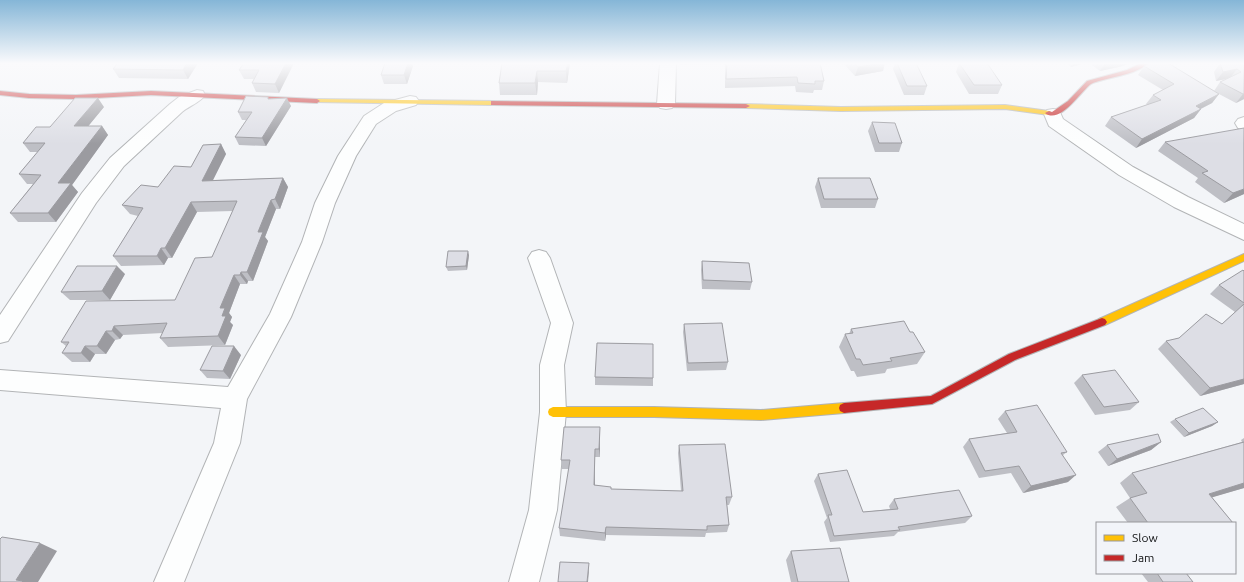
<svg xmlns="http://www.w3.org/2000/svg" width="1244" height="582" viewBox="0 0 1244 582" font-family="Ubuntu,sans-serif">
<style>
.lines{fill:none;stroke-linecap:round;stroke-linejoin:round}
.street-casing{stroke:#b2b4b6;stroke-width:2}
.slow-casing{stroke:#b2b4b6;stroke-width:2}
.jam-casing{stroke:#b2b4b6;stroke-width:2}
.street{fill:#fdfefe;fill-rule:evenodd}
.slow{fill:#ffc107;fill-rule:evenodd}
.jam{fill:#c62828;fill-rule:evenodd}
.wall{fill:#bebfc5}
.shaded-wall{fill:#9b9ba0}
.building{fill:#dddee5;stroke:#9b9ba0}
</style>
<rect width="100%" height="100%" fill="#f3f5f8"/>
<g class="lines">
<defs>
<path id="street" d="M660 63H676L675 104 672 108 666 109 660 108 657 104Z
M197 90 203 91 205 95C201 102 189 106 182 112L124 166 96 203 8 341 0 343V315L82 193 110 158 170 104 179 97Z
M410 96 416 97 419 101 416 105 396 111 376 124 356 156 335 203 322 242 291 317 247 399 240 443 184 582H154L214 443 221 408 0 390V370L228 387 270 314 302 242 315 203 338 156 364 116 384 103Z
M1053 109 1059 110 1063 119 1133 167 1188 197 1244 224V240L1174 207 1119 175 1049 126 1044 114 1047 110Z
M1244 117V130L1238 128 1235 123 1238 119Z
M539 250 546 252 550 258 573 323 564 365 566 412 557 510 539 582H509L529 510 540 412V365L551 323 528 258 532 252Z"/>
<path id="slow" d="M317 99 493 101 497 103 493 105 315 102 314 101Z
M744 104 841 107 1005 105 1049 111 1053 113 1049 115 1005 109 841 111 746 108H744Z
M1244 254V261L1105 325H1099L1097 322 1099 319Z
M844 403 848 405 849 408 848 411 844 413 761 420 654 417H553L549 415 548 412 549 409 553 407H654L761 410Z"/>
<path id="jam" d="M1141 63H1149C1138 73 1118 76 1103 80 1099 81 1094 82 1091 84 1081 91 1060 125 1045 113L1049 111 1052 112 1068 101 1087 81 1127 70Z
M0 91 29 94 76 95 151 91 317 99 320 101 317 103 151 95 76 99 29 98 0 95Z
M491 101 746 104 750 106 746 108 493 105H491Z
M1102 318 1105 319 1107 322 1105 325 1015 360 932 404 844 413 840 411 839 408 840 405 844 403 931 396 1009 354Z"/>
</defs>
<use href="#street" class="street-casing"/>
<use href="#slow" class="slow-casing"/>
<use href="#jam" class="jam-casing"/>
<use href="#street" class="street"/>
<use href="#slow" class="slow"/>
<use href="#jam" class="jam"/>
</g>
<path class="wall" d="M118 63H198L188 79 119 78 113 69Z
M244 63H294L279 93 256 92 252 83 254 79H244L239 70Z
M502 63H570L567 83 538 82 537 95H500L499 83Z
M681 63H820L824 81 822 90H814L813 93 796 92 795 86 725 88V64L681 65Z
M843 63H885L883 71 855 76Z
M895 63H916L927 86 924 95H904L893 69Z
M959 63 1002 85 998 94H969L956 72Z
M1066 63H1086L1071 67Z
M1089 63H1130L1123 66 1100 71Z
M1220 63H1244V99L1236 103 1219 94 1212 103 1201 109 1194 118 1136 148 1105 126 1111 117 1147 105 1146 104 1153 95 1163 90 1138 75 1144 66 1214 91 1220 82 1227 79 1216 81 1214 72Z
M413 66 407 84H384L381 75Z
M269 99 291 106 266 146 239 145 235 137 246 120H242L238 112Z
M104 107 88 126H102L108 135 72 185 78 192 56 222H18L10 213 33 184H27L19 174 38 152H30L23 143 50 127Z
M872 122 902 143 899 152H875L868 131Z
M1165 142 1244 194 1224 203 1195 182 1198 178 1158 151Z
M221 144 226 154 213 180 283 178 288 187 280 209H276L265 237 268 241 253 281H248L247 284H240L229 313 232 317 230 322 233 325 225 345 168 347 160 338 163 333 123 335 120 339 115 340 106 354H95L90 362H72L62 353 66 346 61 342 175 300 212 257 233 211 197 212 172 258H168L164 265 121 266 113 256 138 216 130 214 122 205 158 187 191 167Z
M818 178 878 199 875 208H821L815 187Z
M469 255 467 270 448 271 446 267Z
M702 261 752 282 750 290 702 289 701 270Z
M1244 271V384L1200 396 1158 349 1166 341 1179 338 1222 324 1235 312 1210 294 1219 285Z
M125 274 110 300H70L61 292Z
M684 324 728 362 726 370 687 371 683 332Z
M851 329 910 332 925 352 917 364 887 369 885 373 857 377 854 371H851L839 347 845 334H849Z
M241 355 230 379 207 378 200 370Z
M1082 375 1139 402 1130 410 1095 415 1074 383Z
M595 377 653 378V386L595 385Z
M1005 411 1067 452 1063 455 1068 482 1023 493 1011 473 979 478 963 447 969 439 1007 433 998 419Z
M1175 419 1218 422 1212 426 1184 437 1170 422Z
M600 427V457H595V485L611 489 681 491 678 453 679 445 732 497 729 505H727L729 525 727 532 706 533 705 537 606 535 605 541 560 536 559 528 569 469H562L561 460Z
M1244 438V488L1212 497 1233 523H1128L1116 507 1130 498 1120 483 1132 473 1242 442 1241 440Z
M1161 442 1151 450 1108 466 1098 452 1107 445Z
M818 474 863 512 890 509 889 506 894 499 972 516 965 523 898 532 894 536 830 542 824 522 827 518 814 481Z
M791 551 849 582H791L786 560Z
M1141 573H1186L1193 582H1148Z"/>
<path class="shaded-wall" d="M187 63H198L188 79 183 70Z
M286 63H294L279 93 275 84Z
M408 63H412L413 66 407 84 404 75Z
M568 63H570L567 83 566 71Z
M881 63H885L883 71 855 76 858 67Z
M1074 63H1086L1071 67Z
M1105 63H1130L1123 66 1100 71Z
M1237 69 1230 78 1216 81 1223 72Z
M537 71 538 82 537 95 535 83Z
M1219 94 1212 103 1200 109H1201L1194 118 1136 148 1142 139 1196 106Z
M1243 94H1244V99L1236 103Z
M98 98 104 107 81 135 74 126Z
M287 98 291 106 266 146 262 138Z
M102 126 108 135 72 185 78 192 56 222 48 213 58 183Z
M221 144 226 154 208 190 202 181Z
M283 178 288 187 280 209 275 199Z
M1244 189V194L1224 203 1233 193Z
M271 200 276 209 265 237 268 241 253 281 247 272 258 232Z
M191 202 197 212 172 258 165 248Z
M161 248 168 258 164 265 157 256Z
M468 251 469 255 467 270 466 266Z
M117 266 125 274 110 300 102 291Z
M241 272 248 281 247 284 240 275Z
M234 275 240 284 229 313 232 317 230 322 233 325 225 345 218 336 222 316 220 308Z
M114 326 123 335 120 339 112 331Z
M106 331 115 340 106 354 97 346Z
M85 346 95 354 90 362 81 353Z
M234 346 241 355 230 379 223 371Z
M1244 379V384L1200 396 1210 388Z
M1218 422 1212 426 1184 437 1189 433Z
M600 427V457L599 449Z
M1161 442 1151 450 1108 466 1117 459Z
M595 449V493L594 485Z
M1076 475 1068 482 1023 493 1031 486Z
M1244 483V488L1193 503 1209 494Z
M606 527V535L605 541V533Z
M40 543 57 551 38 582H20L16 580Z
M589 563V569L588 582H587Z"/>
<path class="building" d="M118 63H187L183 70 113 69Z
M244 63H286L275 84 252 83 259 70H239Z
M385 63H408L404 75H381Z
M502 63H568L566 71H537L535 83H499Z
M727 63H820L824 81H815V84L798 83 797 77 726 79Z
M854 63H881L858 67Z
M897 63H916L927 86H907Z
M959 63H987L1002 85H974Z
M1150 63H1168L1219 94 1196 106 1201 109 1142 139 1111 117 1161 100 1153 95 1174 84 1144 66Z
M1220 63H1244V94H1243L1220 82 1241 72 1237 69 1223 72Z
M246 96 268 97V99L287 98 262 138 235 137 252 112H238Z
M75 98H98L74 126H102L58 183H71L48 213H10L41 175 19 174 45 143H23L36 127H50Z
M872 122 895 123 902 143H879Z
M1244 128V189L1233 193 1202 173 1208 171 1165 142Z
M221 144 202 181 283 178 275 199 271 200 258 232H263L247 272H241L240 275H234L220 308H225L222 316H226L218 336 160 338 167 323 114 326 112 331H106L97 346H85L81 353H62L69 342H61L86 301 175 300 195 258 212 257 237 201 191 202 165 248H161L157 256H113L143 208 122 205 141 185 158 187 174 166 191 167 203 145Z
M818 178H870L878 199H824Z
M448 251H468L466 266 446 267Z
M702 261 749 263 752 282 703 280Z
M77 266H117L102 291 61 292Z
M1243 270 1244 271V303L1219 285Z
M1244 304V379L1210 388 1166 341 1179 338 1206 314 1222 324Z
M904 321 910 332H913L925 352 890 358 892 361 863 365 860 359H856L845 334 853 333 851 329Z
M722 323 728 362 688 363 684 324Z
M597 343 653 344V378L595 377Z
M212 346H234L223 371 200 370Z
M1115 370 1139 402 1104 407 1082 375Z
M1037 405 1067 452 1061 453 1076 475 1031 486 1019 466 985 471 969 439 1017 432 1005 411Z
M1203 408 1218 422 1189 433 1175 419Z
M564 427H600L599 449H595L594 485 611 487V489L683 491 679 445 725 444 732 497H726L729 525 707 526V530L606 527 605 533 559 528 570 460H561Z
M1158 434 1161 442 1117 459 1107 445Z
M1244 442V483L1209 494 1233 523H1148L1130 498 1147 493 1132 473Z
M847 470 863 512 898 509 894 499 959 490 972 516 898 527 900 530 834 536 828 515H832L818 474Z
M2 537 40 543 16 580 23 581 22 582H0V539Z
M840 548 849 582H798L791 551Z
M560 562 589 563 587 582H558Z
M1157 573H1186L1193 582H1163Z"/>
<linearGradient id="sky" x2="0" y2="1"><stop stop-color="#85b6d7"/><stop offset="0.44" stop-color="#fafafc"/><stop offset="1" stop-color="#fafafc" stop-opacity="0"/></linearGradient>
<rect width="1244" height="144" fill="url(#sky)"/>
<rect x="1096" y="522" width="140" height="52" fill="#f2f4f9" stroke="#97989c"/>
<rect x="1104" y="535" width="20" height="6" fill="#ffc107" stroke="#97989c"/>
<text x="1132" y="542" font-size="12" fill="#0e0f11">Slow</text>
<rect x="1104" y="555" width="20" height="6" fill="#c62828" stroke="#97989c"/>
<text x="1132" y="562" font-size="12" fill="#0e0f11">Jam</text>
</svg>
